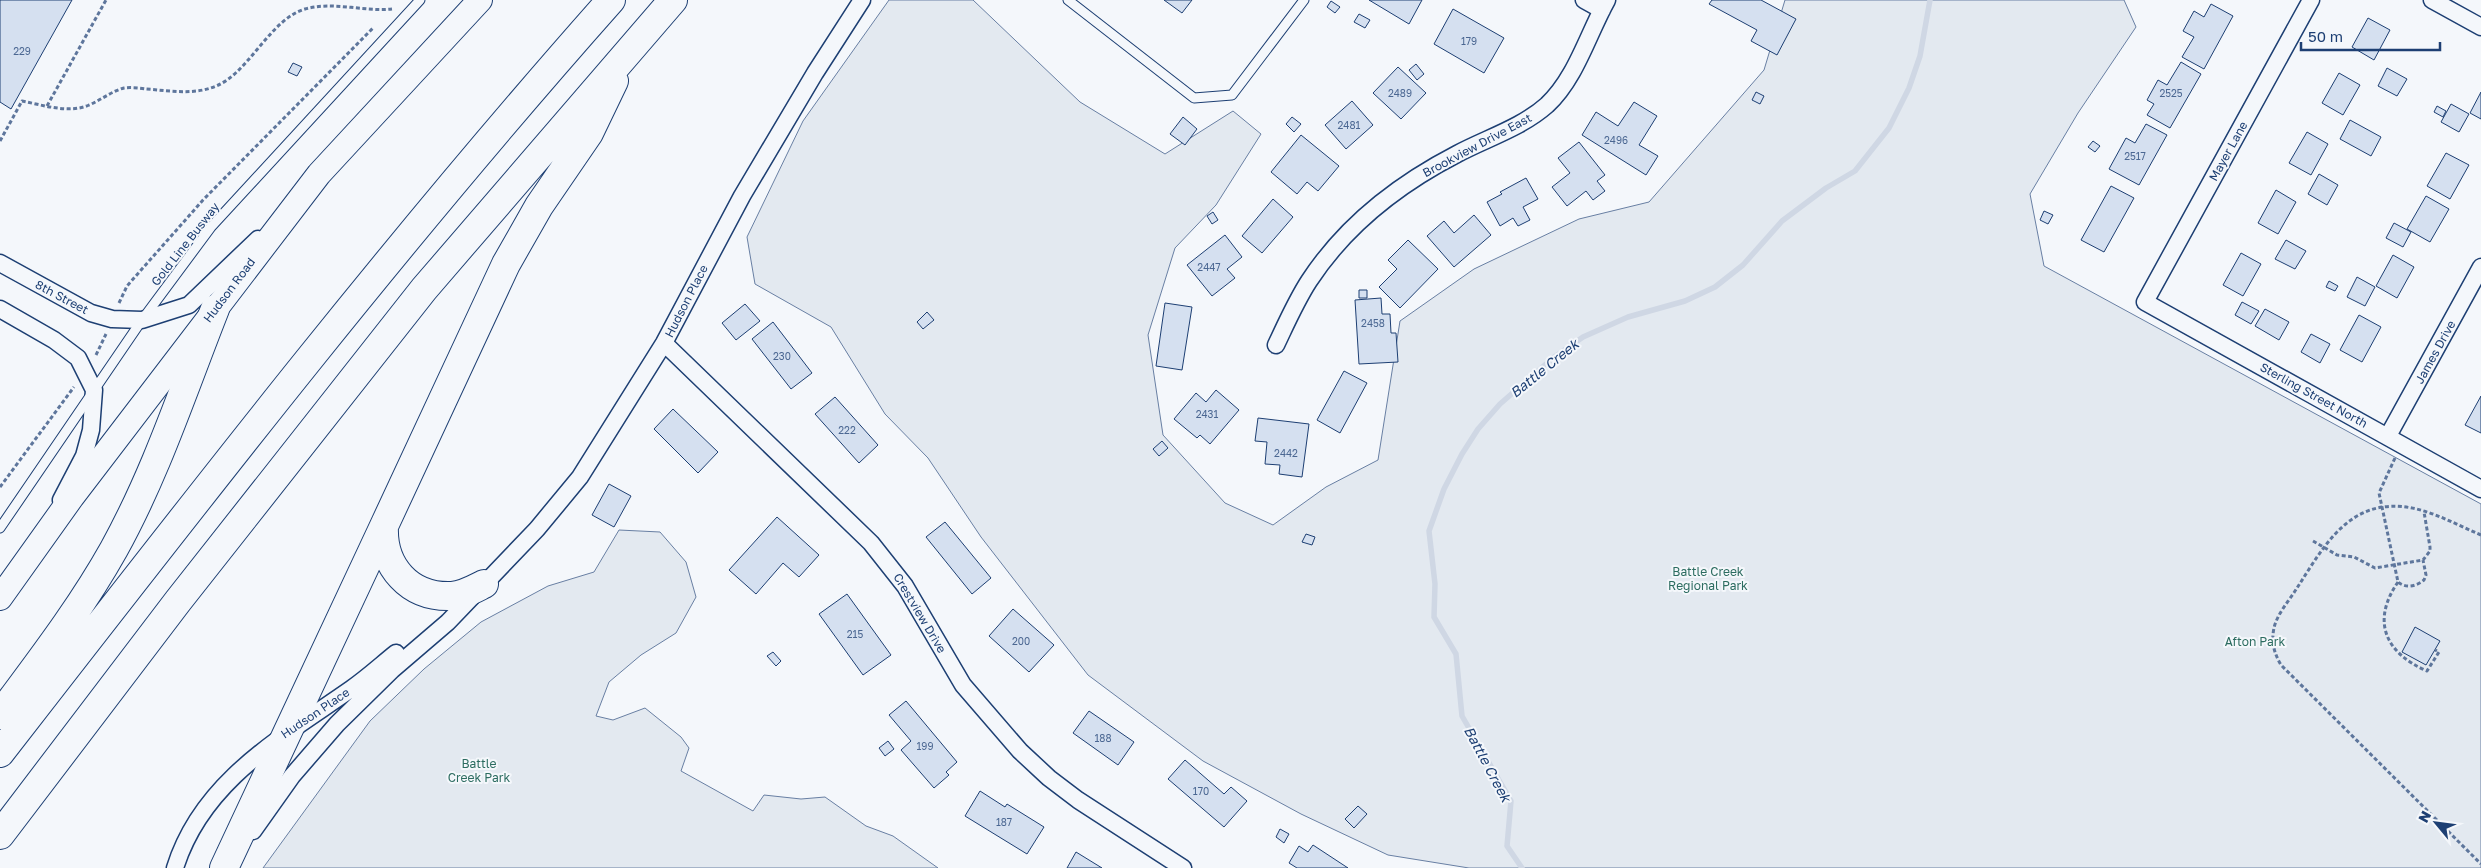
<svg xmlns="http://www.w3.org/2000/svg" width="2481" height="868" viewBox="0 0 2481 868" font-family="'Golos Text',sans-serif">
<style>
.green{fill:#e3e9f0;stroke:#687fa3}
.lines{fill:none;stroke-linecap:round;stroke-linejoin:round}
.stream{stroke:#cfd7e4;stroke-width:5.5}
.building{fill:#d5e0f0;stroke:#1d3f73}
.lane-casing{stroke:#1d3f73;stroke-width:11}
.street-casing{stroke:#1d3f73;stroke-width:19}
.secondary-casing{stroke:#1d3f73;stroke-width:26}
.highway-casing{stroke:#1d3f73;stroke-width:30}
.path{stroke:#5e769c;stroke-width:3;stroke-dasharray:4 2.5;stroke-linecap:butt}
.lane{stroke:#f4f7fb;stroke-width:9}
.street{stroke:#f4f7fb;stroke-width:16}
.secondary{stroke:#f4f7fb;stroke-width:24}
.highway{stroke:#f4f7fb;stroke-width:28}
.labels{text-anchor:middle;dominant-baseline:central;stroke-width:4;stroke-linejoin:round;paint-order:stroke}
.number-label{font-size:10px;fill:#4b6792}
.street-label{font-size:12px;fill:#1d3f73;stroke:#f4f7fb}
.park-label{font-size:12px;fill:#2c6c60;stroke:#f4f7fb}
.water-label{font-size:14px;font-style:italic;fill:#1d3f73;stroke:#f4f7fb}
</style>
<rect width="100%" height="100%" fill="#f4f7fb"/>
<path class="green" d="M889 0H973L1080 102 1165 154 1233 111 1261 134 1216 205 1175 248 1148 335 1163 435 1225 503 1273 525 1326 487 1378 460 1400 321 1474 269 1579 219 1649 202 1764 70 1785 0H2124L2136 27 2078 113 2030 194 2044 266 2481 504V868H1469L1388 855 1301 814 1203 761 1088 675 981 537 928 458 885 414 831 327 755 284 747 237 803 121Z
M619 530 660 532 686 562 696 597 676 633 641 655 609 682 596 716 613 720 645 708 681 737 689 748 681 771 753 811 764 795 801 799 825 797 866 826 893 836 938 868H263L370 721 424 669 481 622 548 586 594 572Z"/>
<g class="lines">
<path class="stream" d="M1522 868 1507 846 1511 801 1462 716 1456 654 1434 617 1435 584 1429 531 1444 489 1462 454 1478 429 1500 404 1553 358 1583 337 1628 317 1685 301 1715 287 1743 265 1782 221 1826 188 1855 171 1889 128 1909 88 1920 56 1930 0"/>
</g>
<path class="building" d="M0 0H72L11 109 0 102Z
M1164 0H1192L1182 13Z
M1369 0H1422L1409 24Z
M1712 0H1761L1796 19 1777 55 1751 41 1757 30 1709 4Z
M1331 1 1340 7 1335 13 1327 7Z
M2211 4 2233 16 2204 69 2182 57 2194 37 2183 31 2194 11 2204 17Z
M1453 9 1504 38 1484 73 1434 44Z
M1359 14 1370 20 1365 28 1354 22Z
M2368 18 2390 30 2374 60 2352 47Z
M2181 62 2201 74 2170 128 2147 115 2154 104 2147 100 2158 80 2167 85Z
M293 63 302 67 297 76 288 72Z
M1416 64 1424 74 1417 80 1409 70Z
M1398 67 1426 93 1401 119 1373 93Z
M2387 68 2407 79 2397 96 2378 86Z
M2339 73 2360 85 2343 115 2322 103Z
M1756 92 1764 96 1760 104 1752 100Z
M2481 92V119L2470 113Z
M1352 101 1373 125 1346 149 1325 125Z
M1634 102 1657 116 1639 145 1658 156 1646 175 1582 135 1596 112 1618 126Z
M2451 104 2469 114 2459 132 2441 122Z
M2437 106 2446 111 2443 117 2434 112Z
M1183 117 1197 129 1185 145 1170 134Z
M1292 117 1301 124 1294 132 1286 124Z
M2350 120 2381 137 2371 156 2340 139Z
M2146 124 2167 135 2139 185 2109 169 2126 138 2135 143Z
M2307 132 2328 144 2311 175 2289 163Z
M1301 135 1339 166 1318 191 1307 182 1297 194 1271 172Z
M2093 141 2100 146 2095 152 2088 147Z
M1579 142 1605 175 1597 181 1605 191 1593 200 1586 191 1567 206 1552 187 1570 173 1558 158Z
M2446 153 2469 165 2450 199 2427 186Z
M2319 174 2338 185 2327 205 2308 194Z
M1526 178 1538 199 1523 207 1530 220 1518 226 1513 218 1500 226 1487 202 1502 194 1500 192Z
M2111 186 2134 198 2104 252 2081 240Z
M2276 190 2296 202 2278 234 2258 223Z
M2426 196 2449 209 2430 242 2407 229Z
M1273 199 1293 217 1262 253 1242 236Z
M2044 211 2053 215 2048 224 2040 220Z
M1213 212 1218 220 1212 224 1207 216Z
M1474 215 1491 235 1454 267 1427 236 1444 221 1454 233Z
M2394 223 2411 232 2403 247 2386 238Z
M1225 235 1242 257 1227 269 1235 278 1212 296 1187 265Z
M1408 240 1438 269 1400 308 1379 287 1397 269 1388 260Z
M2286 240 2306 251 2295 269 2275 259Z
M2241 253 2261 264 2243 296 2223 285Z
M2393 255 2414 267 2397 298 2376 286Z
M2357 277 2375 287 2365 306 2347 297Z
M2329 281 2338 286 2335 291 2326 287Z
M1359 290H1367V298H1359Z
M1381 298 1382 314H1390L1391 333H1396L1398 362 1359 364 1355 300Z
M2242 302 2259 311 2251 324 2235 315Z
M1165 303 1192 307 1182 370 1156 366Z
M745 304 760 321 736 340 722 323Z
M2265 309 2289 322 2279 340 2255 326Z
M927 312 934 320 923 329 917 322Z
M2359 315 2381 327 2362 362 2340 350Z
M773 322 812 373 791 389 752 339Z
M2311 334 2330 344 2320 363 2301 352Z
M1344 371 1367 383 1340 433 1317 420Z
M1216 390 1239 410 1210 444 1200 435 1197 438 1174 419 1196 393 1206 402Z
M2481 396V433L2465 425Z
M835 397 878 445 859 463 815 414Z
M673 409 718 452 698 473 654 429Z
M1258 418 1309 424 1302 477 1279 474 1280 465 1265 464 1267 442 1255 441Z
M1162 441 1168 448 1159 456 1153 449Z
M609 484 631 496 614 527 592 515Z
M777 517 819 555 799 577 783 563 756 594 729 570Z
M945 522 991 578 972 594 926 537Z
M1306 534 1315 537 1312 545 1302 542Z
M847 594 891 655 863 675 819 614Z
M1013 609 1054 645 1029 672 989 636Z
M2415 627 2440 641 2426 665 2402 652Z
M773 652 781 661 776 666 767 656Z
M906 701 957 762 946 772 949 775 934 788 901 750 911 741 889 715Z
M1089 711 1134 742 1118 765 1073 733Z
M888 741 894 749 885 756 879 748Z
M1185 760 1224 794 1231 787 1247 801 1224 827 1168 779Z
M980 791 1005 807 1007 804 1044 827 1027 854 965 816Z
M1358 806 1367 814 1354 828 1345 819Z
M1280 829 1289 834 1284 843 1276 837Z
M1313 845 1348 868H1297L1289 863 1299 846 1308 852Z
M1076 852 1102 868H1067Z"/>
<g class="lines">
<defs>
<path id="lane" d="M1068 0 1194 98 1232 95 1304 0
M0 528 142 320 211 227 420 0"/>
<path id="street" d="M1584 0 1602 10
M2311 0 2145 302 2481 489
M2432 0 2481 27
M0 263 91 313 112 319 142 320 189 305 258 239
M0 309 54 340 78 358 94 390 91 430 84 456 61 500
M664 343 871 543 905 586 963 685 1020 751 1049 778 1078 800 1183 868
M1276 345C1286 324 1296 301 1309 281 1345 226 1399 184 1457 154 1487 138 1521 128 1547 105 1576 78 1588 34 1607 0
M2388 436 2481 267
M253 831 292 776 337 724 392 670 448 622 537 529 580 477 664 343 742 196 815 73 862 0
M175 868C202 781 281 738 351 689 367 678 381 665 396 653"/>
<path id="secondary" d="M0 598 72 497 319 174 480 0"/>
<path id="highway" d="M484 584C474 589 464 595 452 596 409 598 382 566 384 526L506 264 539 206 589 133 614 81
M0 715C40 661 81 608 114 549 156 473 183 390 215 309
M0 753C198 498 396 242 611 0
M0 835 178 601 424 289 673 0
M224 868 384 526"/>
</defs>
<use href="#lane" class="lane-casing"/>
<use href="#street" class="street-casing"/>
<use href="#secondary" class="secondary-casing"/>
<use href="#highway" class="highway-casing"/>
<path class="path" d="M47 106 106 0
M0 141 22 101C43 105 69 114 89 105 101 100 112 91 124 88 130 87 140 88 146 89 175 91 202 97 227 80 254 61 274 18 305 9 333 1 364 12 392 9
M119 303 127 286 203 200 374 27
M96 355 106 334
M2395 458 2379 493 2398 582C2406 589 2417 586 2424 580L2426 575 2423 560
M0 487 74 387
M2481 535C2450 522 2418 502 2383 507 2340 513 2318 556 2297 588 2289 601 2277 614 2274 628 2271 642 2274 653 2281 665L2481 864
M2313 541 2337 555 2354 557 2375 568 2423 560 2430 551V547L2424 512
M2398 582C2371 621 2385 653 2427 671L2439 652 2435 650"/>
<use href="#lane" class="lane"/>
<use href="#street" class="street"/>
<use href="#secondary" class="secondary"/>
<use href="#highway" class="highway"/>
</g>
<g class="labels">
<g class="number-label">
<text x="1469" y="41">179</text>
<text x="22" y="51">229</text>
<text x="1400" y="93">2489</text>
<text x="2171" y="93">2525</text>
<text x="1349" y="125">2481</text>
<text x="1616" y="140">2496</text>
<text x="2135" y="156">2517</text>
<text x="1209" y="267">2447</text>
<text x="1373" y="323">2458</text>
<text x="782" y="356">230</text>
<text x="1207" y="414">2431</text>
<text x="847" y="430">222</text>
<text x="1286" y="453">2442</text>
<text x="855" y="634">215</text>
<text x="1021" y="641">200</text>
<text x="1103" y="738">188</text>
<text x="925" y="746">199</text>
<text x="1201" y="791">170</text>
<text x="1004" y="822">187</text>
</g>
<g class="street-label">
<text transform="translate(1477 145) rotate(-28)">Brookview Drive East</text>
<text transform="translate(2228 151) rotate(-61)">Mayer Lane</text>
<text transform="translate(185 244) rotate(-52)">Gold Line Busway</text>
<text transform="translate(229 290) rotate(-53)">Hudson Road</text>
<text transform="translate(62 297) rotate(28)">8th Street</text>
<text transform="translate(686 301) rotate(-63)">Hudson Place</text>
<text transform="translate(2435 352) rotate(-61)">James Drive</text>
<text transform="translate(2314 395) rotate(29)">Sterling Street North</text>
<text transform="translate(920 613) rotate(59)">Crestview Drive</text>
<text transform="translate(315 713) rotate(-34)">Hudson Place</text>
</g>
<g class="park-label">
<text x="1708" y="571">Battle Creek<tspan x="1708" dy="14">Regional Park</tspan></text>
<text x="2255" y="641">Afton Park</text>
<text x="479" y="763">Battle<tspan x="479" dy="14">Creek Park</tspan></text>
</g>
<g class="water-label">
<text transform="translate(1544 368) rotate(-39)">Battle Creek</text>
<text transform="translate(1488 764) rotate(62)">Battle Creek</text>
</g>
</g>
<g transform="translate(2436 823) rotate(299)" stroke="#f4f7fb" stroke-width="4" paint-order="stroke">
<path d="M0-4L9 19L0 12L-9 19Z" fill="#1d3f73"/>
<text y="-8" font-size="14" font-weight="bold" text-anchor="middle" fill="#1d3f73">N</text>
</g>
<path d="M2301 42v8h139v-8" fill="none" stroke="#1d3f73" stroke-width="2.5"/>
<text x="2308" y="42" font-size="15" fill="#1d3f73" stroke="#f4f7fb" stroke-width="4" paint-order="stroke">50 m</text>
</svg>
